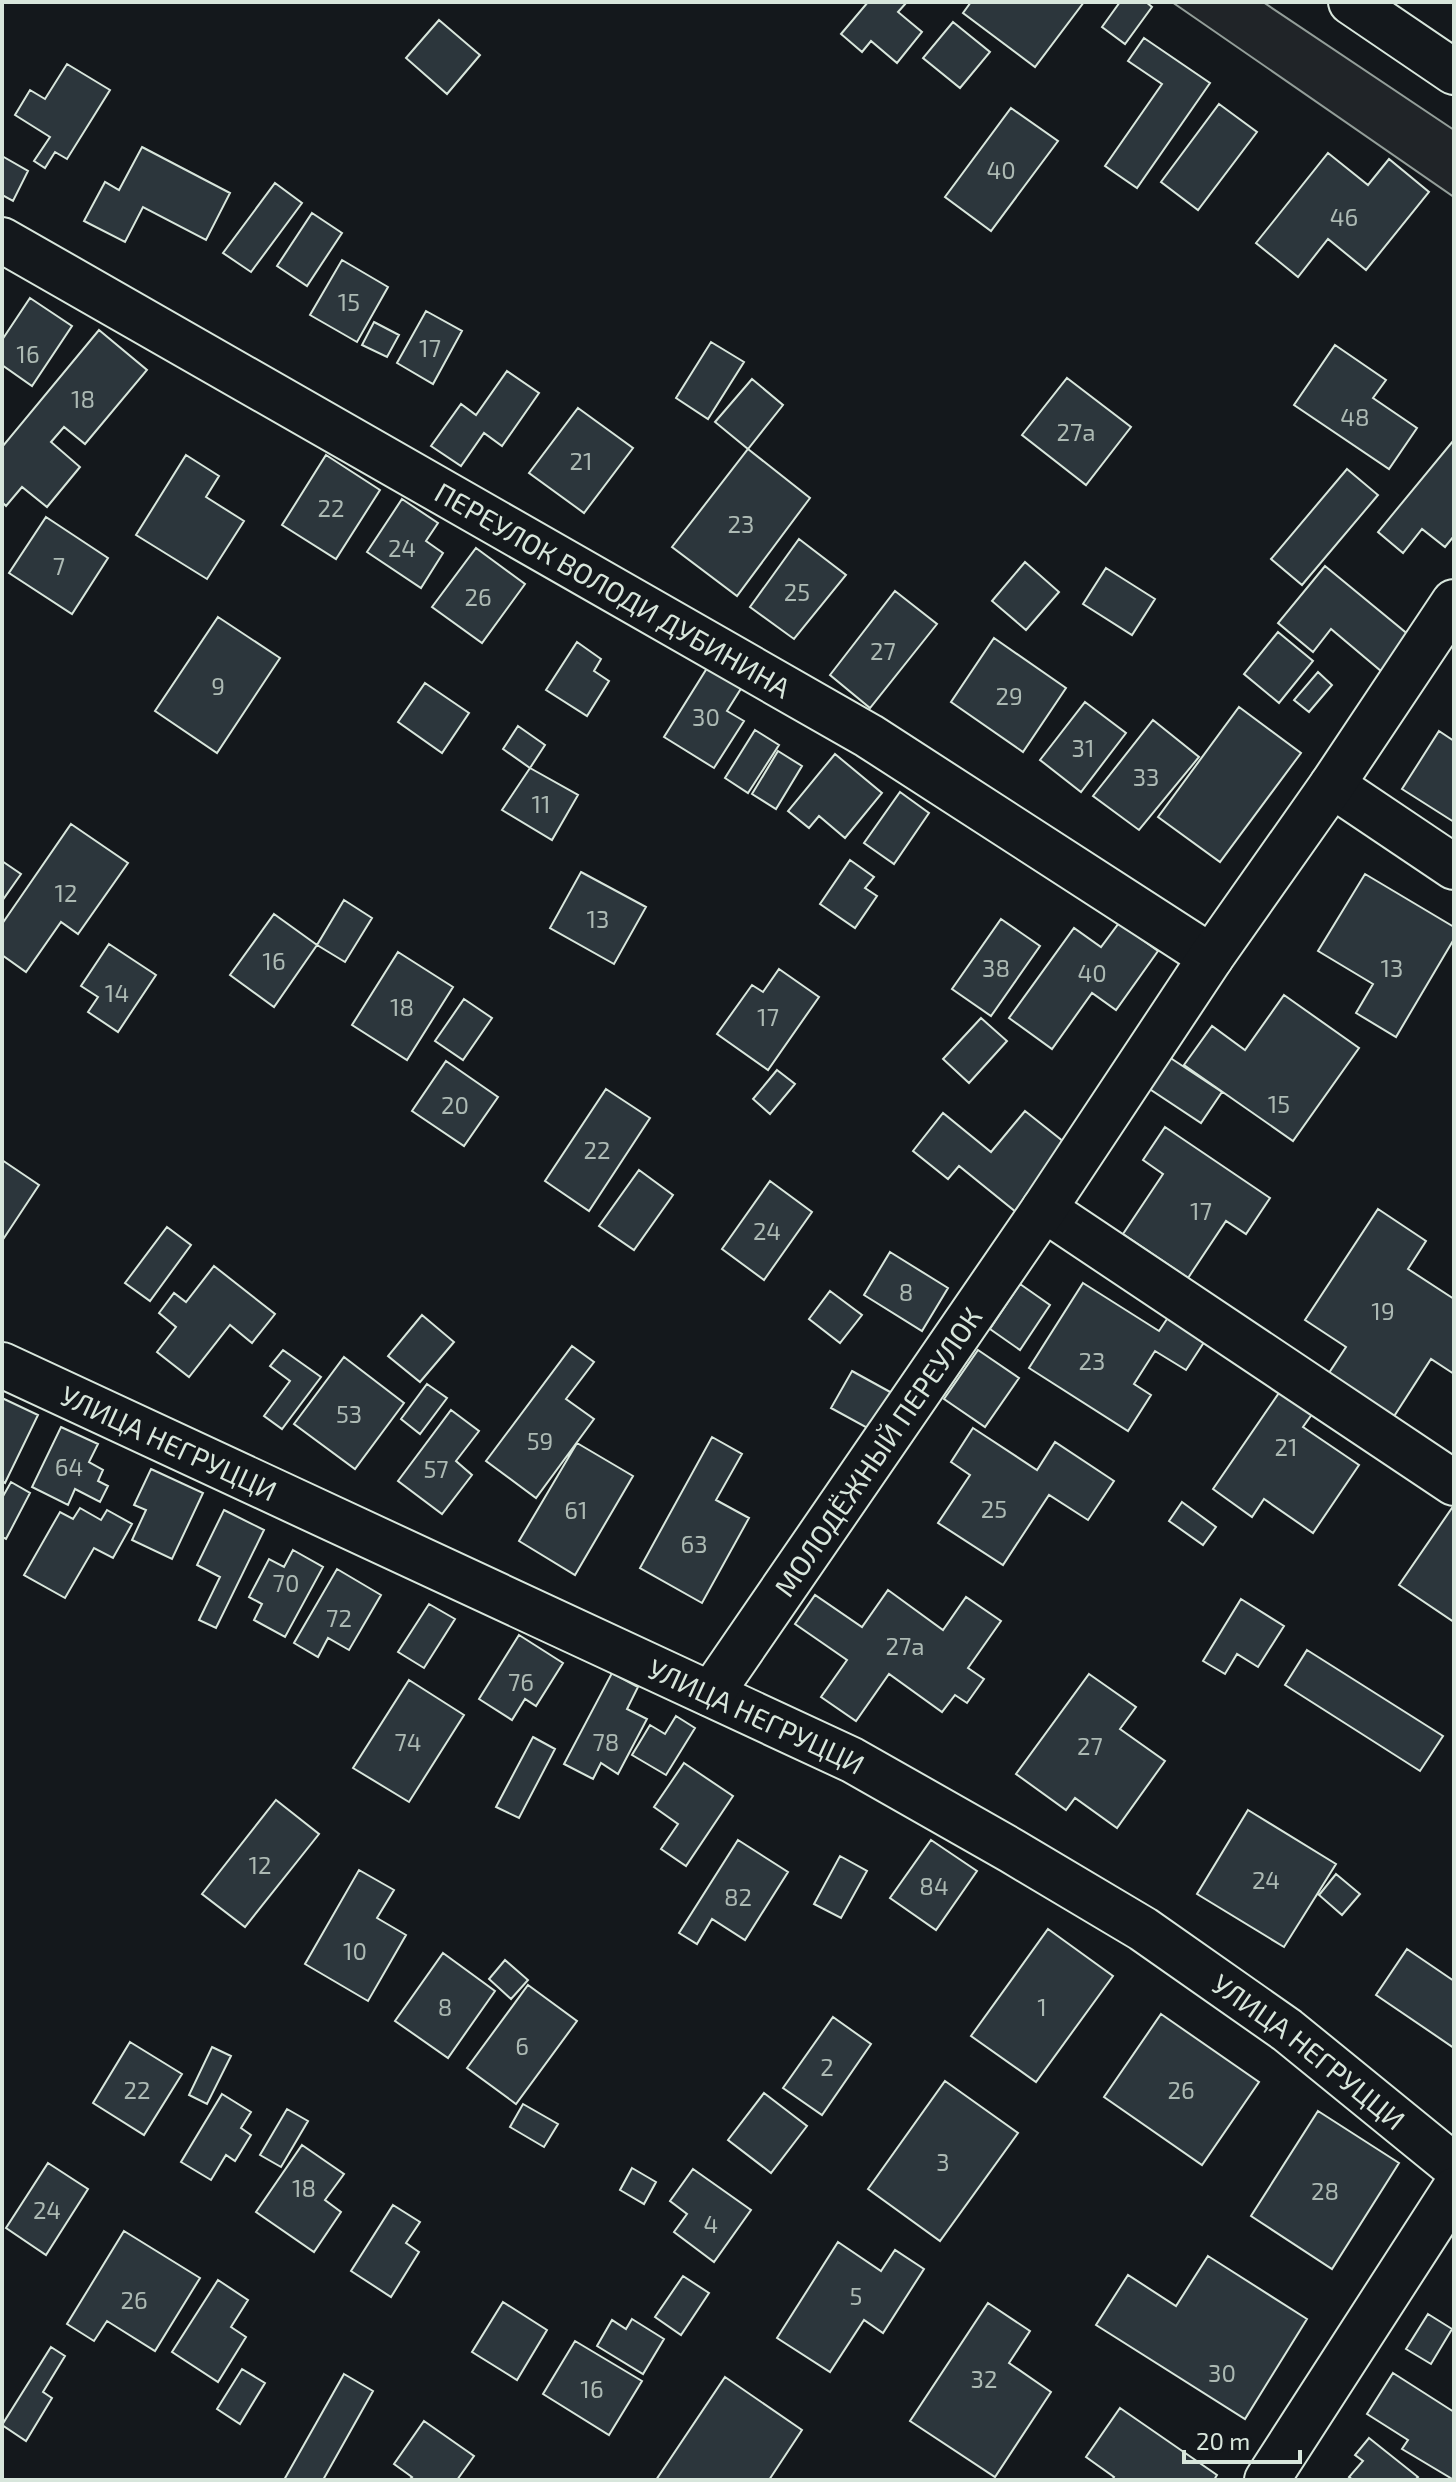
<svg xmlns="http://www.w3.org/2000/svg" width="1456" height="2482" viewBox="0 0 1456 2482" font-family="'Exo 2',sans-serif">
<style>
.green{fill:#202428;stroke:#939e99;stroke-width:2}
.building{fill:#2c363c;stroke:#d8e6dc;stroke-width:2}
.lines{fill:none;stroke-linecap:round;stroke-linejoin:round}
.minor-casing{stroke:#d8e6dc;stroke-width:48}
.major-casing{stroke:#d8e6dc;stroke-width:48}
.minor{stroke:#14181c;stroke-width:44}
.major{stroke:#14181c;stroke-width:44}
.labels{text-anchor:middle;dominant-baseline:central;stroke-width:6;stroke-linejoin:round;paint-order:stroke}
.number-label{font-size:24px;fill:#adbab4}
.street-label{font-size:28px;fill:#d8e6dc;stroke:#14181c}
</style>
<rect width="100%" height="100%" fill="#14181c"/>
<path class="green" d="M1172 2H1263L1454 130V197Z"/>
<path class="building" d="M868 2H907L898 12 922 32 897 63 871 41 862 52 841 34Z
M971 2H1084L1035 67 963 13Z
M1120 2H1146L1152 7 1125 44 1102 27Z
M439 20 480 55 447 94 406 58Z
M953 22 990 52 960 88 923 58Z
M1144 38 1210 83 1137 188 1105 166 1162 84 1128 61Z
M67 64 110 90 67 159 55 152 45 168 34 161 50 137 15 115 30 90 45 99Z
M1219 104 1257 132 1198 210 1161 182Z
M1011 108 1058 141 991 231 945 197Z
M142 147 230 193 206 240 143 207 125 242 84 221 105 182 119 190Z
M1328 153 1368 185 1389 159 1429 192 1366 270 1328 239 1298 277 1256 243Z
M2 156 28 171 13 201 2 195Z
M275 183 302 203 251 272 223 253Z
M312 213 342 233 307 286 277 266Z
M342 260 388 287 357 342 310 315Z
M30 298 72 326 32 386 2 365V340Z
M426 311 462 331 433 384 397 363Z
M374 322 399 335 387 357 362 345Z
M99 330 147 370 85 444 64 427 51 442 80 467 47 507 22 487 6 506 2 502V447Z
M711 342 744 362 708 419 676 398Z
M1335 345 1386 380 1373 398 1417 428 1389 469 1294 405Z
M507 371 539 393 502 446 484 433 461 466 431 446 461 404 476 415Z
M1067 378 1131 427 1086 485 1022 435Z
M752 379 783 405 748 449 715 422Z
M578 408 633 448 584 513 529 473Z
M1453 441 1454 536 1445 547 1422 529 1403 553 1378 532Z
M748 449 810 498 737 596 672 547Z
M186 455 219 476 206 497 244 521 207 579 136 535Z
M326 455 380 490 336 559 282 525Z
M1347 469 1378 495 1302 585 1271 559Z
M402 499 438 523 426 541 443 553 421 588 367 552Z
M46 517 108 558 72 614 9 573Z
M799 539 846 575 794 639 750 607Z
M476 548 525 584 482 643 432 607Z
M1025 562 1059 592 1026 630 992 601Z
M1325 566 1410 636 1381 671 1331 629 1313 652 1278 623Z
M1106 568 1155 599 1132 635 1083 604Z
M895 591 937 624 870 708 830 675Z
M218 617 280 658 217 753 155 711Z
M1278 632 1313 661 1279 703 1244 674Z
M994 638 1066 688 1023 752 951 702Z
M577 642 601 659 594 671 609 681 587 716 546 690Z
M709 665 742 687 727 711 744 721 714 768 664 737Z
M1318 672 1332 685 1309 712 1294 700Z
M425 683 469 713 442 753 398 722Z
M1085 702 1126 733 1081 792 1040 760Z
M1239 707 1301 753 1220 862 1158 817Z
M1153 720 1199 757 1139 830 1093 796Z
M518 726 545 745 530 768 503 749Z
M755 730 779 745 748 793 725 778Z
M1439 731 1454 741V822L1402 789Z
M778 751 802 766 776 809 752 794Z
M835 754 882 793 845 838 819 816 809 828 788 811Z
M530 768 578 795 552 840 502 810Z
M900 792 929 813 894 864 864 843Z
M71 824 128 863 78 934 61 922 26 972 2 955V924Z
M850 860 874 877 865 888 877 896 855 928 820 904Z
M2 861 21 874 2 901Z
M581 872 646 907 614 964 550 928Z
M1365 874 1454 927V939L1396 1037 1356 1013 1373 984 1318 951Z
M344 900 372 918 345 962 317 945Z
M274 914 317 945 274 1007 230 975Z
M1001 919 1040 946 991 1016 952 989Z
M1119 923 1158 951 1116 1010 1092 993 1052 1049 1009 1018 1074 928 1101 947Z
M109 944 156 975 118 1032 88 1012 98 997 81 986Z
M398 952 453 987 407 1060 352 1025Z
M779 969 819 997 768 1070 717 1034 752 985 763 992Z
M1284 995 1359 1048 1293 1141 1184 1065 1212 1026 1245 1050Z
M464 999 492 1018 463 1060 435 1041Z
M981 1018 1007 1041 969 1083 943 1059Z
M1166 1055 1222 1092 1201 1123 1145 1086Z
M446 1061 498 1097 464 1146 412 1111Z
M777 1070 795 1084 770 1114 753 1099Z
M606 1089 650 1118 589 1211 545 1181Z
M1025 1111 1069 1146 1016 1212 959 1166 948 1179 913 1151 943 1113 991 1152Z
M1165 1127 1270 1198 1246 1234 1226 1221 1188 1278 1123 1234 1163 1174 1143 1160Z
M2 1160 39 1185 2 1241Z
M639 1170 673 1195 634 1250 599 1226Z
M770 1181 812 1212 764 1280 722 1249Z
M1378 1209 1426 1241 1408 1269 1454 1299V1374L1431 1359 1389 1424 1323 1382 1346 1347 1305 1320Z
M167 1227 191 1245 150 1301 125 1283Z
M890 1252 948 1288 922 1331 864 1295Z
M214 1266 275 1314 252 1343 230 1325 189 1377 157 1352 176 1327 159 1313 174 1293 186 1302Z
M1083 1283 1159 1331 1173 1310 1210 1333 1186 1370 1155 1351 1134 1384 1151 1395 1128 1431 1029 1368Z
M1020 1284 1050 1305 1020 1350 990 1329Z
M830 1291 862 1315 840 1343 809 1319Z
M422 1315 454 1342 420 1382 388 1356Z
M572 1346 594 1362 566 1399 594 1419 536 1498 486 1461Z
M283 1350 321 1377 282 1429 264 1416 290 1381 270 1366Z
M978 1350 1019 1378 985 1427 944 1399Z
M344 1357 404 1403 355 1469 294 1424Z
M852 1371 892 1393 871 1430 831 1408Z
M427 1384 447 1398 420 1434 401 1419Z
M1283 1387 1315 1410 1303 1427 1359 1465 1313 1533 1264 1499 1252 1517 1213 1489Z
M2 1398 38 1415 5 1483 2 1481Z
M451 1410 479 1431 456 1461 472 1475 442 1514 398 1481Z
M61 1427 98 1444 89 1462 103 1470 98 1481 108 1486 100 1502 75 1489 68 1505 32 1487Z
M973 1428 1037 1470 1055 1442 1114 1481 1088 1520 1049 1495 1003 1565 938 1523 970 1475 951 1462Z
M712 1437 742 1454 716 1500 749 1518 702 1603 640 1568Z
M577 1443 633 1476 575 1575 519 1541Z
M151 1469 203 1493 172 1559 132 1540 146 1510 134 1505Z
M11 1482 30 1493 6 1539 2 1537V1498Z
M1182 1502 1216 1527 1203 1545 1169 1521Z
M1454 1505V1622L1399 1585Z
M80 1508 101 1520 107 1510 132 1524 113 1558 94 1548 65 1598 24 1575 60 1512 73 1519Z
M224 1510 264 1530 216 1628 199 1620 220 1577 197 1565Z
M293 1550 323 1567 285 1637 254 1620 262 1604 249 1597 269 1559 284 1567Z
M337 1569 381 1595 349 1650 328 1638 318 1657 294 1643Z
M888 1590 943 1630 966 1597 1001 1621 968 1668 984 1679 967 1703 955 1695 942 1712 889 1674 856 1721 821 1697 847 1660 795 1624 815 1595 862 1627Z
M1241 1599 1284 1626 1258 1667 1237 1654 1225 1674 1203 1661Z
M429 1604 455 1619 424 1668 398 1652Z
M519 1635 563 1663 536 1706 525 1699 512 1720 479 1699Z
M1307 1650 1443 1736 1420 1771 1285 1685Z
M612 1673 638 1687 627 1709 647 1719 618 1774 601 1763 593 1779 564 1764Z
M1089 1674 1136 1707 1120 1729 1165 1761 1117 1828 1075 1798 1066 1810 1016 1774Z
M409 1680 464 1715 409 1802 353 1768Z
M676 1716 695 1728 666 1775 632 1755 650 1725 665 1734Z
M533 1737 555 1749 519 1818 496 1807Z
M684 1763 733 1796 686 1866 661 1849 678 1824 654 1807Z
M276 1800 319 1834 245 1927 202 1894Z
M1248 1810 1336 1864 1284 1947 1197 1894Z
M738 1840 788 1872 745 1940 712 1919 697 1944 679 1933Z
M931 1840 977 1871 936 1930 890 1898Z
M840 1856 867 1871 841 1918 814 1904Z
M359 1870 394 1890 377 1918 406 1935 368 2001 305 1964Z
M1336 1874 1360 1894 1342 1915 1319 1895Z
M1048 1929 1113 1976 1036 2082 971 2036Z
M1407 1949 1454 1981V2048L1376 1995Z
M443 1953 495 1991 448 2058 395 2021Z
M505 1960 528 1980 511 1999 489 1979Z
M528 1985 577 2021 516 2104 467 2068Z
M1161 2014 1259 2082 1202 2165 1104 2097Z
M833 2017 871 2044 822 2115 783 2088Z
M130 2042 182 2074 144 2135 93 2103Z
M212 2047 231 2056 207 2104 189 2095Z
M945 2081 1018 2133 940 2241 868 2189Z
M764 2093 807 2126 771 2173 728 2140Z
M222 2094 251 2112 241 2128 251 2135 235 2161 226 2155 211 2180 181 2162Z
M523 2104 558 2124 544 2147 510 2127Z
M287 2109 308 2121 281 2167 260 2155Z
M1318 2111 1399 2163 1332 2269 1251 2216Z
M302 2145 344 2174 325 2200 341 2212 314 2252 256 2212Z
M48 2163 88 2189 46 2255 6 2228Z
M632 2168 656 2182 644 2204 620 2190Z
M693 2169 751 2210 714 2262 674 2232 687 2214 670 2201Z
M393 2205 420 2222 406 2243 419 2252 391 2297 351 2271Z
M124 2231 200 2278 155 2351 107 2321 94 2341 67 2324Z
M838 2242 881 2271 895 2250 924 2269 883 2333 864 2320 830 2372 777 2338Z
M1208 2256 1307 2319 1245 2419 1096 2325 1128 2275 1176 2306Z
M683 2276 709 2293 681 2335 655 2317Z
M218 2280 248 2300 231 2327 246 2337 218 2382 172 2352Z
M503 2302 547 2330 517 2380 472 2352Z
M988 2303 1030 2331 1009 2363 1051 2392 995 2477 910 2421Z
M1428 2314 1452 2329 1431 2364 1406 2349Z
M632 2319 664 2339 643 2374 597 2346 612 2320 626 2329Z
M575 2341 642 2381 609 2435 543 2394Z
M51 2347 65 2356 43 2392 52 2398 26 2441 2 2425Z
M242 2369 265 2383 240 2424 217 2409Z
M1393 2373 1454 2412V2480L1402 2449 1408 2440 1367 2414Z
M344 2374 373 2391 323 2480H284Z
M725 2377 802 2430 769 2480H656Z
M1120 2408 1217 2475 1214 2480H1112L1114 2477 1086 2457Z
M424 2421 474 2456 457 2480H409L412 2477 394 2464Z
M1369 2438 1418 2477 1415 2480H1353L1349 2477 1363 2461 1355 2455Z"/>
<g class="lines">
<defs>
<g id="minor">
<path id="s1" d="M2 240 869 736 1211 957"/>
<path d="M1332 785 1454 867"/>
<path d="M1044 1209 1454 1483"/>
<path id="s2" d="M2 1365 852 1760 1012 1851 1143 1929 1287 2030 1454 2166"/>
<path id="s3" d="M711 1694 1044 1209 1211 957 1332 785 1454 602"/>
<path d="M1267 2480 1454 2190"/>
</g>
<path id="major" d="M1351 2 1454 72"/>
</defs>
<use href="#minor" class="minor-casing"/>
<use href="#major" class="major-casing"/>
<use href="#minor" class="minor"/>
<use href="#major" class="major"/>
</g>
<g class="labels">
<g class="number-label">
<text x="1001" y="169">40</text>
<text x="1344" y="216">46</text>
<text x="349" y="301">15</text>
<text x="430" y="347">17</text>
<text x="28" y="353">16</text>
<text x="83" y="398">18</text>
<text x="1355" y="416">48</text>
<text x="1076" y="431">27а</text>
<text x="581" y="460">21</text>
<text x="331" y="507">22</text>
<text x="741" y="523">23</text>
<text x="402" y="547">24</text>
<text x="59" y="565">7</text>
<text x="797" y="591">25</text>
<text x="478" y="596">26</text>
<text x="883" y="650">27</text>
<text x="218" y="685">9</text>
<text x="1009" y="695">29</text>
<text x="706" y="716">30</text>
<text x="1083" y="747">31</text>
<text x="1146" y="776">33</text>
<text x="541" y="803">11</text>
<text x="66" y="892">12</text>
<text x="598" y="918">13</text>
<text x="274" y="960">16</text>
<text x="996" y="967">38</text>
<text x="1392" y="967">13</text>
<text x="1092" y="972">40</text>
<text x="117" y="992">14</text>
<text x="402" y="1006">18</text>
<text x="768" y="1016">17</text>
<text x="1279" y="1103">15</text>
<text x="455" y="1104">20</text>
<text x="597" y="1149">22</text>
<text x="1201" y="1210">17</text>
<text x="767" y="1230">24</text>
<text x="906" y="1291">8</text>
<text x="1383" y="1310">19</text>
<text x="1092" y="1360">23</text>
<text x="349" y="1413">53</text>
<text x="540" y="1440">59</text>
<text x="1286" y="1446">21</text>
<text x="69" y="1466">64</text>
<text x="436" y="1468">57</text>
<text x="994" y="1508">25</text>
<text x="576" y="1509">61</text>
<text x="694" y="1543">63</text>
<text x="286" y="1582">70</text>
<text x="339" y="1617">72</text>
<text x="905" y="1645">27а</text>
<text x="521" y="1681">76</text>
<text x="408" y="1741">74</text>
<text x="606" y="1741">78</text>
<text x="1090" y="1745">27</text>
<text x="260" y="1864">12</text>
<text x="1266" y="1879">24</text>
<text x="934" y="1885">84</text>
<text x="738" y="1896">82</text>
<text x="355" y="1950">10</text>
<text x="445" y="2006">8</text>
<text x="1042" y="2006">1</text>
<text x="522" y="2045">6</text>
<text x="827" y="2066">2</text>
<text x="137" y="2089">22</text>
<text x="1181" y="2089">26</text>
<text x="943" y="2161">3</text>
<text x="304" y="2187">18</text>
<text x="1325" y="2190">28</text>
<text x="47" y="2209">24</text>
<text x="711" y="2223">4</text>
<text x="856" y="2295">5</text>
<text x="134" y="2299">26</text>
<text x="1222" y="2372">30</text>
<text x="984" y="2378">32</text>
<text x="592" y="2388">16</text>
</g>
<g class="street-label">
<text stroke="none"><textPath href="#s1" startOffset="704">ПЕРЕУЛОК ВОЛОДИ ДУБИНИНА</textPath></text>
<text stroke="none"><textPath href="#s2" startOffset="184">УЛИЦА НЕГРУЦЦИ</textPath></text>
<text stroke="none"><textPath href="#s3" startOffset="294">МОЛОДЁЖНЫЙ ПЕРЕУЛОК</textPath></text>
<text stroke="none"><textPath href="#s2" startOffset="832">УЛИЦА НЕГРУЦЦИ</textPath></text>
<text stroke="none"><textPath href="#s2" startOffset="1480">УЛИЦА НЕГРУЦЦИ</textPath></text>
</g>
</g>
<rect width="1456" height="2482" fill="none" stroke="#d8e6dc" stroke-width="8"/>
<path d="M1184 2450v12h116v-12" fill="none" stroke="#d8e6dc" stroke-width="4"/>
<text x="1196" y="2450" font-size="24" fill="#d8e6dc" stroke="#14181c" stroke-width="6" paint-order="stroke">20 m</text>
</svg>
